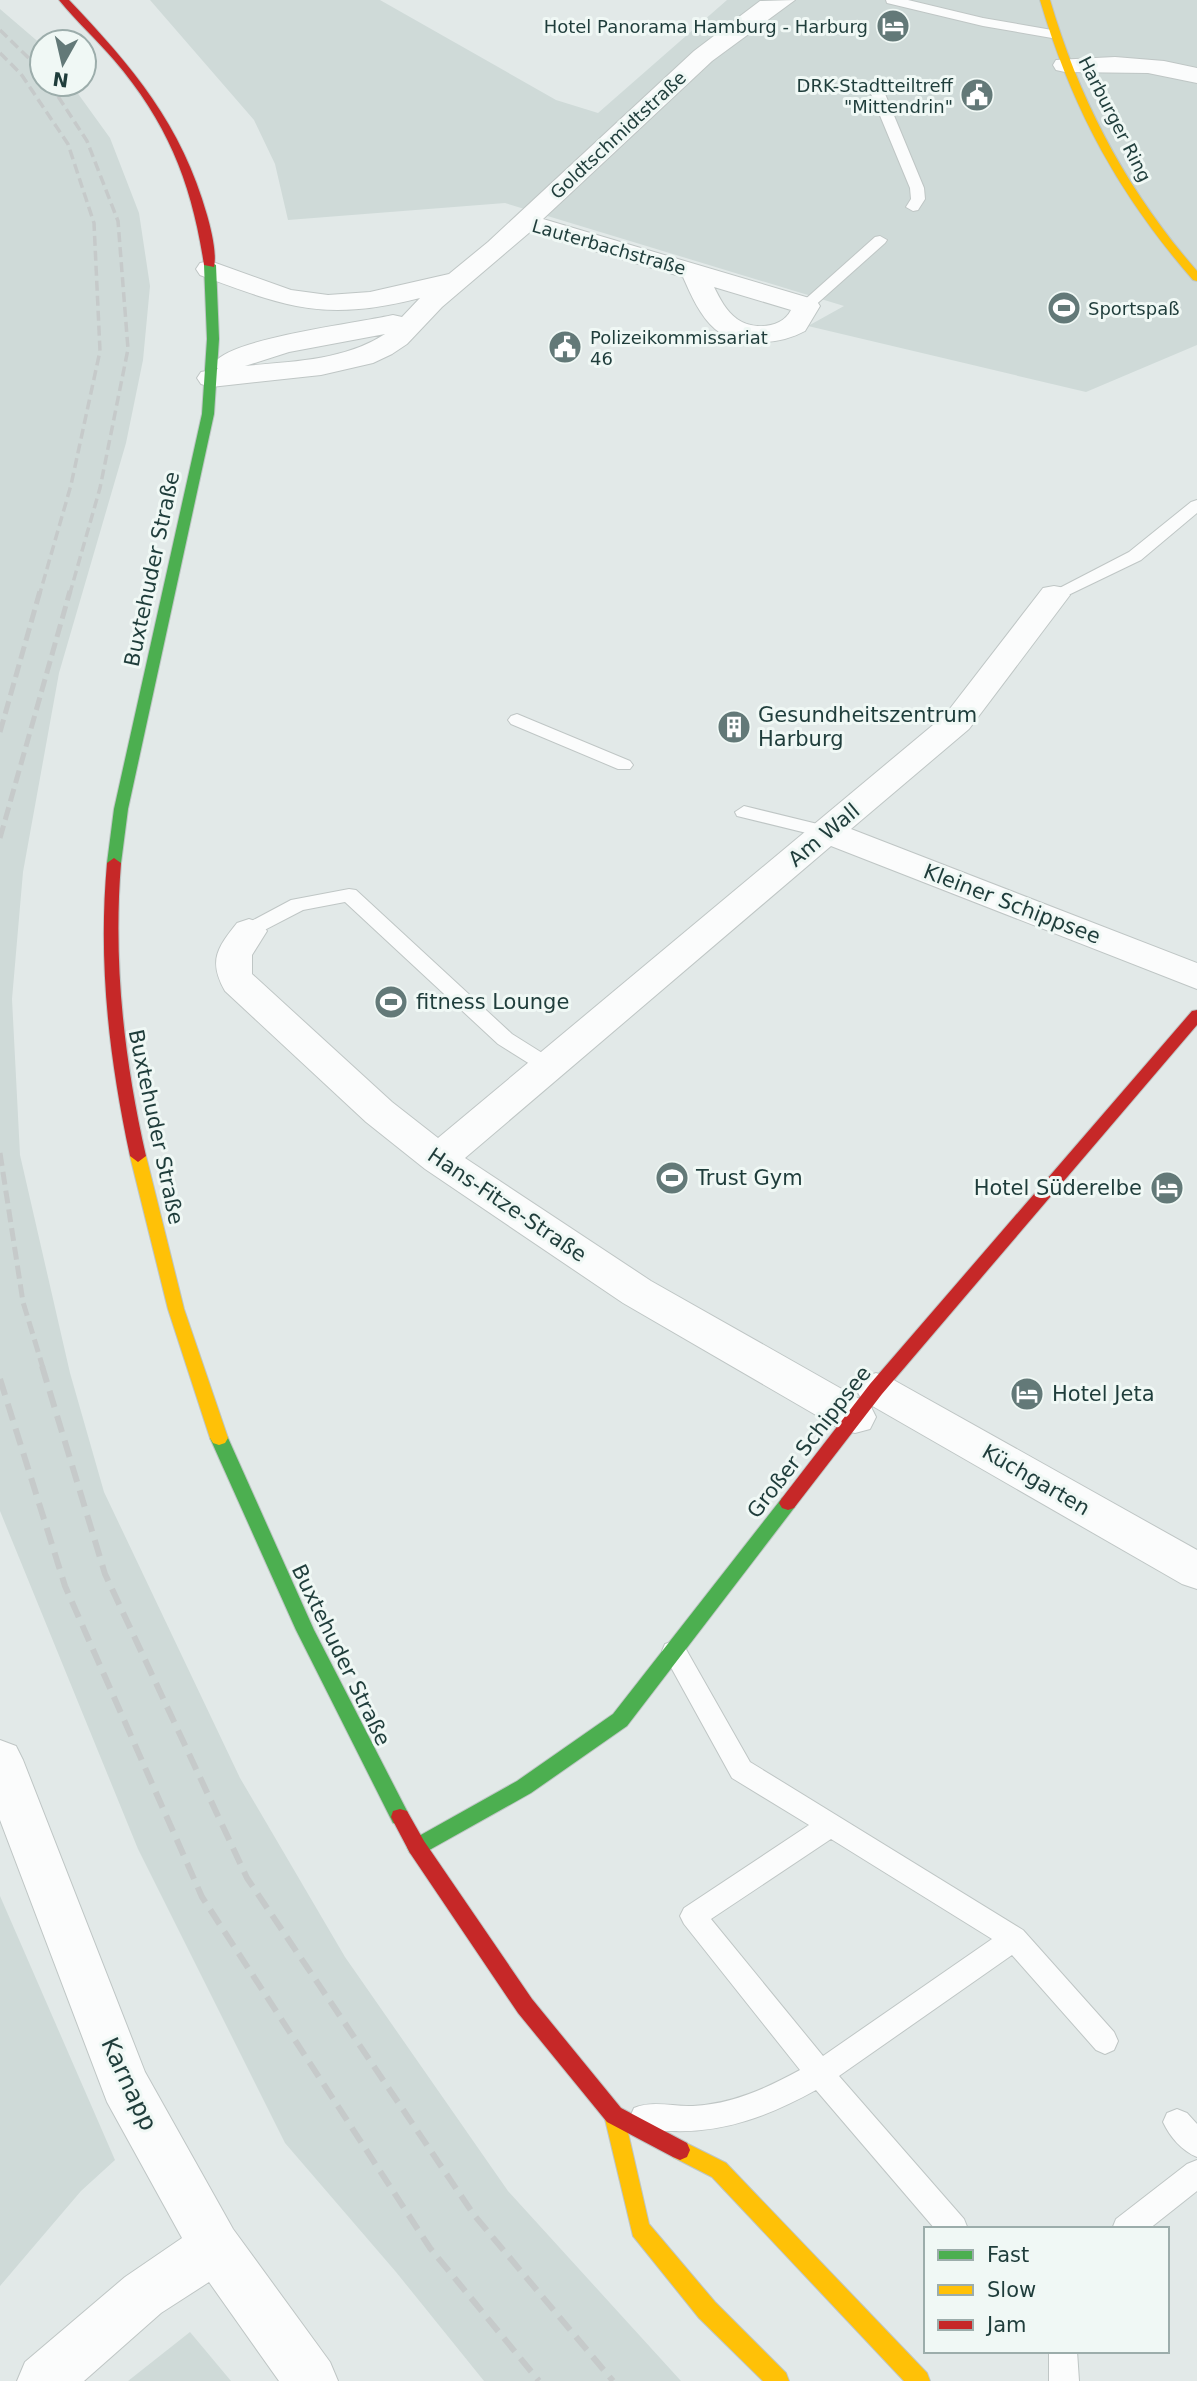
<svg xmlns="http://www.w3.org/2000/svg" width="1197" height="2381" viewBox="0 0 1197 2381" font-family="'DejaVu Sans',sans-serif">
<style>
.built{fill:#cfdad8}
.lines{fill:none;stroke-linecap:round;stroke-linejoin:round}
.lane-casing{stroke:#bfc6c5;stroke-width:2}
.street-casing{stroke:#bfc6c5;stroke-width:2}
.fast-casing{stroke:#bec6c5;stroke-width:2}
.slow-casing{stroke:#bec6c5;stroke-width:2}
.jam-casing{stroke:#bec6c5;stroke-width:2}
.lane{fill:#fbfcfc;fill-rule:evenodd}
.street{fill:#fbfcfc;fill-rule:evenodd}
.fast{fill:#4caf50;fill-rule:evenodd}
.slow{fill:#ffc107;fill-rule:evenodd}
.jam{fill:#c62828;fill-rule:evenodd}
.rail-far2{stroke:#c6caca;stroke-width:3.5;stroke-dasharray:10 5;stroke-linecap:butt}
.rail-far1{stroke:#c6caca;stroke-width:5;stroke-dasharray:13 6;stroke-linecap:butt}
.rail{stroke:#c6caca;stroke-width:6;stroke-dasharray:17 9;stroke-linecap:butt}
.labels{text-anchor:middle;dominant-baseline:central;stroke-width:6;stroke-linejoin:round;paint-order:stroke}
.far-poi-label{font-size:18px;fill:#1f3d3b;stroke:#f0f8f5;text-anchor:end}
.far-street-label{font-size:18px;fill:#1f3d3b;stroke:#f0f8f5}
.street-label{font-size:21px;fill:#1f3d3b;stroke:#f0f8f5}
.poi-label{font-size:21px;fill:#1f3d3b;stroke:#f0f8f5;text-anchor:start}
.near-street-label{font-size:24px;fill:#1f3d3b;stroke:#f0f8f5}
</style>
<rect width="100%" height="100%" fill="#e2e9e8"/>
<path class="built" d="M150 0H380L556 100 598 113 727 0H1197V345L1086 392 808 326 844 306 505 203 288 220 275 164 254 120Z
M0 9 42 45V84H71L110 138 139 213 150 286 143 360 126 443 59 673 23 872 12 999 20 1155 70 1373 104 1492 240 1778 345 1957 508 2191 681 2381H484L396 2272 285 2143 138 1849 0 1511Z
M0 1896 115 2160 81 2191 0 2286Z
M190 2332 231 2381H128Z"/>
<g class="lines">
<defs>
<path id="lane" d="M886 0H908L983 18 1052 30 1059 34 1052 38 983 26 887 3Z
M876 85 883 89 924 188 925 199 918 210 913 211 906 207 911 199 910 188 869 89Z
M880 236 887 240 885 243 811 309H801L798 306 801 303 875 237Z
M1197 500V513L1141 560 1060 599 1054 600 1046 595 1129 552 1191 502Z
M517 714 630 761 633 765 630 769H618L511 724 508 720 511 716Z
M744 806 834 828 836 832 834 836 827 838 737 816 735 812Z
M349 889 356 890 512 1034 555 1061 558 1066 555 1071 548 1073 541 1071 498 1044 345 902 303 910 249 938 242 936 239 931 242 926 291 900Z
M674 1641 683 1644 750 1762 1023 1930 1114 2032 1118 2041 1114 2050 1105 2054 1096 2050 1012 1955 839 2076 964 2219 968 2229H935L816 2090C771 2115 725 2133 672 2131 659 2131 647 2131 634 2126L630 2117 634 2108C653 2100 674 2107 693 2106 732 2104 767 2088 800 2070L684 1924 680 1916 684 1908 809 1825 732 1778 662 1651 665 1644ZM831 1839 992 1939 823 2056 711 1919Z
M1177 2109 1187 2113 1197 2124V2157C1182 2151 1170 2137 1163 2122L1167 2113Z
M1197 2160V2191L1149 2229H1112L1116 2219 1187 2164Z
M1049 2351H1077L1079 2381H1049Z"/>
<path id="street" d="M795 0 712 61 543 219 816 300 820 306 805 331C780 345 738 348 715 329 700 316 691 295 683 277L530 232 442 307 407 344 392 354 373 363 321 375 211 387 201 384 197 378 201 372 218 369 214 363C231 338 359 323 393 315L402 317 420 298C324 322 289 308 200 275L196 269 200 263 210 261 291 290 328 295 370 292 449 274 488 242 694 51 760 1ZM714 287 791 310C782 329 752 330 737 319 726 311 720 299 714 287ZM385 334C343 361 293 361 245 366L289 352Z
M1115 57 1164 61 1197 68V83L1148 73 1065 72 1056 70 1053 65 1056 60Z
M1054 586 1065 588 1070 595 969 729 851 829 1197 963V989L831 846 465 1158 651 1281 870 1405 876 1417 870 1429 855 1433 840 1429 623 1303 425 1169 366 1122 225 991C208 961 217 948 237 923L249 919 261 923 267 931 252 955V974L392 1102 438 1138 945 715 1043 588Z
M876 1373 890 1378 1197 1550V1589L1182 1584 862 1400 856 1389 862 1378Z
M0 1740 16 1746 23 1760 145 2072 233 2229 330 2362 338 2381H279L209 2282 161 2313 84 2381H17L25 2362 125 2277 182 2238 107 2102 0 1820Z"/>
<path id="fast" d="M210 262 216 265 219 339 214 414 128 809 121 863 114 868 107 863 114 809 202 414 207 339 204 265Z
M219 1431 225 1433 228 1438 314 1630 407 1811 409 1817 407 1823 400 1825 393 1823 296 1630 210 1438 213 1433Z
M788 1496 794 1498 797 1503 794 1508 627 1726 531 1793 424 1853 417 1856 410 1853 407 1847 410 1841 517 1781 613 1714 782 1498Z"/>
<path id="slow" d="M1040 0H1050C1080 102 1127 191 1197 271V281L1193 280C1119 195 1072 109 1040 0Z
M138 1150 146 1156 184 1309 228 1438 225 1443 219 1445 213 1443 210 1438 168 1309 130 1156Z
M614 2105 621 2108 624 2115 649 2224 715 2302 786 2373 789 2381H763L699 2318 633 2236 604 2115 607 2108Z
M680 2140 726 2163 927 2373 930 2381H904L712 2177 673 2157 670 2150 673 2143Z"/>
<path id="jam" d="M59 0H69C132 66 182 125 207 215 211 229 217 253 214 267L204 265C192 184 168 123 114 60 96 39 76 21 59 0Z
M114 858 121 863C113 963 124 1059 146 1156L138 1162 130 1156C109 1058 98 963 107 863Z
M1197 1010V1025L882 1394 794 1508 788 1510 782 1508 779 1503 782 1498 870 1384 1192 1011Z
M400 1809 407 1811 424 1841 532 1999 621 2108 687 2143 690 2150 687 2157 680 2160 673 2157 607 2122 518 2013 410 1853 391 1817 393 1811Z"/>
</defs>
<use href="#lane" class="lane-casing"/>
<use href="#street" class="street-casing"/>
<use href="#fast" class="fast-casing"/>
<use href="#slow" class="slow-casing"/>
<use href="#jam" class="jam-casing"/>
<use href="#lane" class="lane"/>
<use href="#street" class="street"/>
<use href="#fast" class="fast"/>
<use href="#slow" class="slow"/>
<use href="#jam" class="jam"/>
<path class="rail-far2" d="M0 30 42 71
M0 53 21 74 68 144 94 223 100 351 71 485 40 593
M50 84 87 141 118 221 128 349 100 488 70 593"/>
<path class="rail-far1" d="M0 732 40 591
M0 838 70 591
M0 1153 23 1302 43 1368"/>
<path class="rail" d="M42 1366 105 1574 247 1878 474 2215 613 2381
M0 1379 65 1586 202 1897 430 2248 539 2381"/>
</g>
<defs>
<symbol id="hotel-disc" viewBox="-11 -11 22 22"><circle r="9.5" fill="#637978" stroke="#f0f8f5"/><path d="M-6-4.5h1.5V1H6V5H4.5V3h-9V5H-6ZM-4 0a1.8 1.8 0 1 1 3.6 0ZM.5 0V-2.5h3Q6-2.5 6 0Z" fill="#fff"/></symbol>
<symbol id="civic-disc" viewBox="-11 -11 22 22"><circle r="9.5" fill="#637978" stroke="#f0f8f5"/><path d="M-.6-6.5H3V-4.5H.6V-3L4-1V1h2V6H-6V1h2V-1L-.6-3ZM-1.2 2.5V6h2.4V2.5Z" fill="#fff"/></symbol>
<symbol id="stadium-disc" viewBox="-11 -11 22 22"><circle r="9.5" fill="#637978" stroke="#f0f8f5"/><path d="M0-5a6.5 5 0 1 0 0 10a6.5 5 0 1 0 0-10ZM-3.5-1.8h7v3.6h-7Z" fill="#fff"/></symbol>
<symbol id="building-disc" viewBox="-11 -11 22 22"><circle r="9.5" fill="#637978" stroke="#f0f8f5"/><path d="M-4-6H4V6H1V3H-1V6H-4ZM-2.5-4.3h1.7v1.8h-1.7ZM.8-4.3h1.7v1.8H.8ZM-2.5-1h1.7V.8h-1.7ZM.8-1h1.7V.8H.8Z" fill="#fff"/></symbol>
</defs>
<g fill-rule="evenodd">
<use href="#hotel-disc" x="874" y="7" width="38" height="38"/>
<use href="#civic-disc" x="958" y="76" width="38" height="38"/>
<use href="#stadium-disc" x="1045" y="289" width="38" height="38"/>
<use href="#civic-disc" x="546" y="328" width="38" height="38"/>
<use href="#building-disc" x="715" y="708" width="38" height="38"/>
<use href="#stadium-disc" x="372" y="983" width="38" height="38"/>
<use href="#stadium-disc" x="653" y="1159" width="38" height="38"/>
<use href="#hotel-disc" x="1148" y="1169" width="38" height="38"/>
<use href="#hotel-disc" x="1008" y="1375" width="38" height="38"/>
</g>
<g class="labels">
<g class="far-poi-label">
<text x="868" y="26">Hotel Panorama Hamburg - Harburg</text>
<text x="953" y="85">DRK-Stadtteiltreff<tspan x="953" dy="21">"Mittendrin"</tspan></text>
<text x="1088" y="308" text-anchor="start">Sportspaß</text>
<text x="590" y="337" text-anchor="start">Polizeikommissariat<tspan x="590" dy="21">46</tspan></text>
</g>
<g class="far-street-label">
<text transform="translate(1115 119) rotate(63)">Harburger Ring</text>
<text transform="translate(618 135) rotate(-43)">Goldtschmidtstraße</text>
<text transform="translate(609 247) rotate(16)">Lauterbachstraße</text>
</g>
<g class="street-label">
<text transform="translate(152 569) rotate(-78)">Buxtehuder Straße</text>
<text transform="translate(824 835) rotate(-40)">Am Wall</text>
<text transform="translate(1012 904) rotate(21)">Kleiner Schippsee</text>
<text transform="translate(156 1127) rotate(78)">Buxtehuder Straße</text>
<text transform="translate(507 1205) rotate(34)">Hans-Fitze-Straße</text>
<text transform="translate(809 1442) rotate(-52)">Großer Schippsee</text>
<text transform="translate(1036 1480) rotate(30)">Küchgarten</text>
<text transform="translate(341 1655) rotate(64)">Buxtehuder Straße</text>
</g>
<g class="poi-label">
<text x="758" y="715">Gesundheitszentrum<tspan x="758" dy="24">Harburg</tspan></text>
<text x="416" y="1002">fitness Lounge</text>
<text x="696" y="1178">Trust Gym</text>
<text x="1142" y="1188" text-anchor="end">Hotel Süderelbe</text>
<text x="1052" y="1394">Hotel Jeta</text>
</g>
<g class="near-street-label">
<text transform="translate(129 2084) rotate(65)">Karnapp</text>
</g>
</g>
<rect x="924" y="2227" width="245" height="126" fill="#f0f8f5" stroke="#9cadab" stroke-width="2"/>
<rect x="938" y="2250" width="35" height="10" fill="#4caf50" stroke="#9cadab" stroke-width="2"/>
<text x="987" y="2262" font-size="21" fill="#1f3d3b">Fast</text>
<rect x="938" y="2285" width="35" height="10" fill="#ffc107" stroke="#9cadab" stroke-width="2"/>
<text x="987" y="2297" font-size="21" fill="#1f3d3b">Slow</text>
<rect x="938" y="2320" width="35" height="10" fill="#c62828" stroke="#9cadab" stroke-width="2"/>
<text x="987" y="2332" font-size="21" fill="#1f3d3b">Jam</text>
<g transform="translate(63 63) rotate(188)"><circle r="33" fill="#f0f8f5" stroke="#9cadab" stroke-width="2"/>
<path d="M0-5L12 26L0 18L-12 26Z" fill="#637978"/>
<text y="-10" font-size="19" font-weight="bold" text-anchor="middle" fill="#1f3d3b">N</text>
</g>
</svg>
